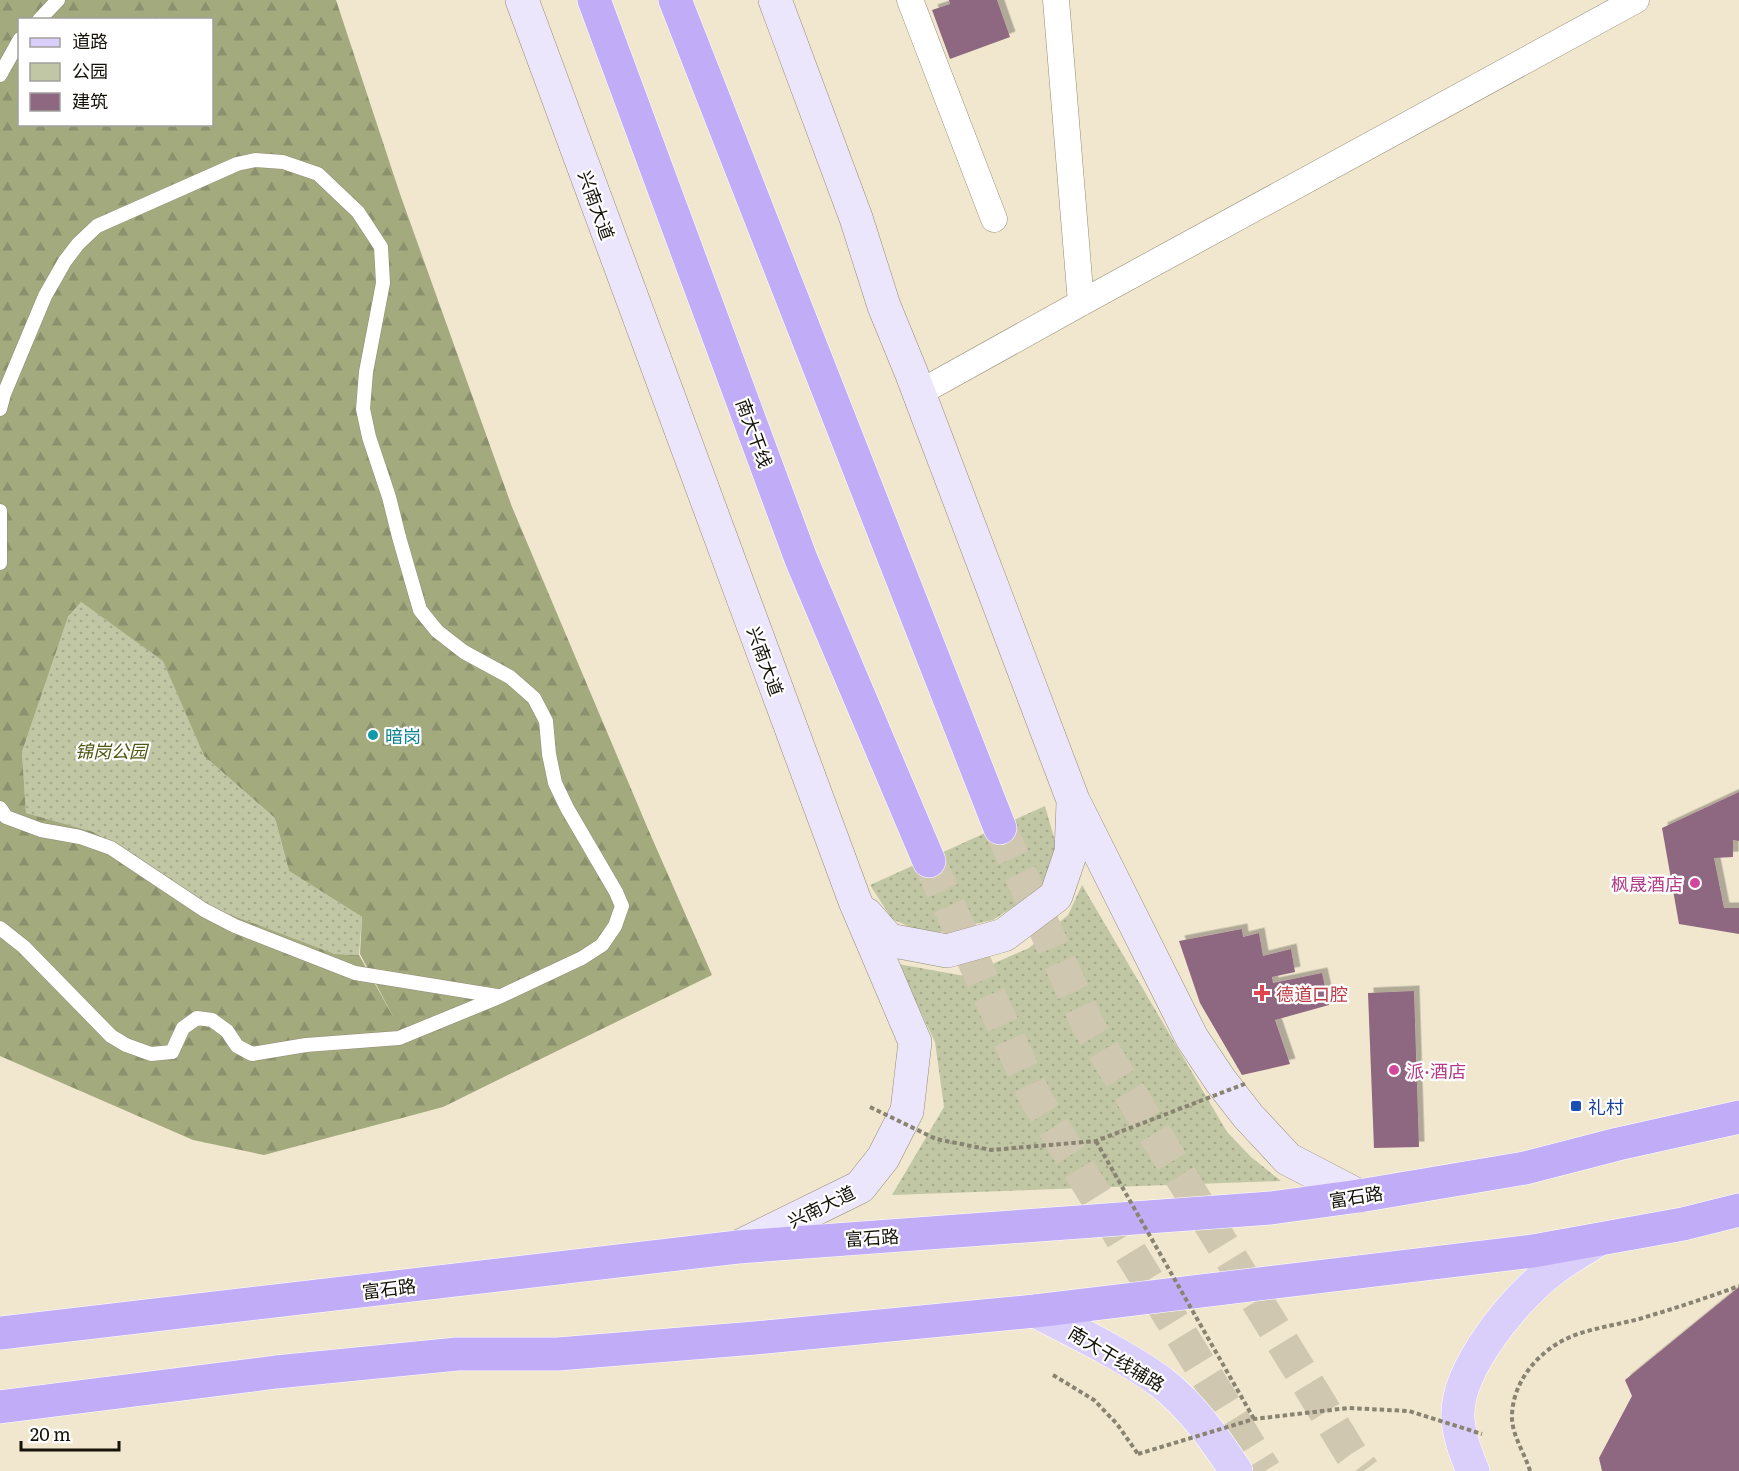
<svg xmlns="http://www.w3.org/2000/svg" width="1739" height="1471" viewBox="0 0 1739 1471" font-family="Literata,'Noto Sans SC',serif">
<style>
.green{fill:url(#green-dots)}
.forest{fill:url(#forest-firs);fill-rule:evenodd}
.building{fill:#8e6780;filter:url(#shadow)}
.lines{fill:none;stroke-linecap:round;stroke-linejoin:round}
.highway-tunnel{stroke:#cfc7b0;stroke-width:33;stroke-dasharray:33 16;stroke-linecap:butt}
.lane-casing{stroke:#938b74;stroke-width:15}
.street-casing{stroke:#938b74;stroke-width:27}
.secondary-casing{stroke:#938b74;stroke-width:34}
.primary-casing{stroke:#fff;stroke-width:34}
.highway-casing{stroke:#fff;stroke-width:34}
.path{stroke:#898371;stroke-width:4;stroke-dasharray:4.5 3;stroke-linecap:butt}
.lane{stroke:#fff;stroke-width:14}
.street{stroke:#fff;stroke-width:26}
.secondary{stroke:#ece6fd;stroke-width:33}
.primary{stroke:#dacefa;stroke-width:33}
.highway{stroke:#c1adf7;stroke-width:33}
.path-bridge{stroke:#898371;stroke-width:4;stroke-dasharray:4.5 3;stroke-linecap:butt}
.culture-dot{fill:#0f9aa8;stroke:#fff;stroke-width:2}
.hotel-dot{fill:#d1479c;stroke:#fff;stroke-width:2}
.health-dot{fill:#e0444e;stroke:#fff;stroke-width:2}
.transit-dot{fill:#1a4fb4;stroke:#fff;stroke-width:2}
.labels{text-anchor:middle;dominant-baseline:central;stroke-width:4.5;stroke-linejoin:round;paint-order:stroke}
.street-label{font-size:18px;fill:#151209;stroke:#fff}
.culture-label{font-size:18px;fill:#0d838f;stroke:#fff;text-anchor:start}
.park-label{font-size:18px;font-style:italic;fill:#505811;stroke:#fff}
.hotel-label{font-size:18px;fill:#b23c85;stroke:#fff;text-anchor:end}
.health-label{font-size:18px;fill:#be3a42;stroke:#fff;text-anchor:start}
.transit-label{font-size:18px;fill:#164399;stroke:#fff;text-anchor:start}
</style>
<defs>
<pattern id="green-dots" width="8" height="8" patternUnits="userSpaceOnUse" patternTransform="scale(1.5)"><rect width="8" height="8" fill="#c1c7a4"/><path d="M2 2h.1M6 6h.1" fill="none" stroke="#a5aa8c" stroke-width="1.8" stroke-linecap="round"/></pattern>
<pattern id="forest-firs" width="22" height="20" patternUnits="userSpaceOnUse" patternTransform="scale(1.5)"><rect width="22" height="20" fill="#a3aa7e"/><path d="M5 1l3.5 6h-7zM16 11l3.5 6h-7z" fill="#8b916c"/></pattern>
<filter id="shadow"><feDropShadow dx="5.5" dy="-5.5" stdDeviation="0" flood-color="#0004"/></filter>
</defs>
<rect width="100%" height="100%" fill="#f0e7ce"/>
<path class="green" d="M81 602 163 660 204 756 275 818 289 871 362 917 359 955 335 954 216 909 94 832 26 813 22 752 68 617Z
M1045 806 1057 848 1044 887 993 920 940 932 919 931 892 919 870 885Z
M1082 885 1227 1132 1251 1157 1281 1181 892 1195 944 1107 935 1042 898 964 965 976 1029 948 1068 915Z"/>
<path class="forest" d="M0 0H336L400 194 512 507 648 829 712 975 443 1107 264 1155 193 1140 0 1056ZM20 20H212V124H20ZM81 602 163 661 204 756 275 818 289 871 362 917 360 954 395 1020 359 955 335 954 216 909 94 832 26 813 22 752 68 617Z"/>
<path class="building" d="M949 0H997L1010 37 950 59 932 10 950 4Z
M1739 792V841L1733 840V857L1714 858 1724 908H1739V934L1679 924 1662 828Z
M1242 929 1243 937 1259 933 1263 956 1291 949 1295 972 1272 977 1273 983 1322 973 1329 1005 1275 1020 1290 1064 1242 1075 1200 1003 1179 941Z
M1414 991 1419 1147 1374 1148 1368 993Z
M1739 1287V1471H1602L1599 1458 1632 1396 1625 1380Z"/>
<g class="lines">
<path class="highway-tunnel" d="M1000 828 1088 1025 1351 1454 1364 1471
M929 861 1036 1099 1265 1471"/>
<defs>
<path id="lane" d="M39 20 58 0
M0 75 20 39
M0 409 4 394 45 296 65 261 78 244 97 226 237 164 255 160 283 162 318 174 358 212 381 247 383 283 366 372 363 409 369 437 389 497 399 537 420 610 437 631 464 652 510 677 534 698 546 721 549 754 555 783 567 808 616 892 622 906 615 926 602 945 582 958 499 997 399 1038 306 1045 252 1054 237 1046 227 1031 212 1020 197 1018 183 1028 172 1052 151 1054 126 1045 111 1036 24 947 0 928
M0 511V563
M0 808 6 817 41 830 80 837 111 848 204 910 235 926 355 973 497 996"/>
<path id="street" d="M910 0 994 219
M1056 0 1081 303
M919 393 1081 303 1636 0"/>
<path id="secondary" d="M522 0 855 901 915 1042 907 1111 883 1158 860 1187 738 1247
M775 0 856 218 884 306 911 372 1073 800 1192 1038 1220 1080 1248 1116 1288 1159 1359 1196
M866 914 889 940 947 951 1004 935 1056 896 1071 852 1073 803"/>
<path id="primary" d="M1035 1311C1078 1333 1122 1354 1161 1382 1192 1406 1215 1439 1236 1471
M1473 1471C1466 1454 1459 1437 1458 1418 1455 1370 1515 1298 1552 1270 1566 1259 1583 1250 1598 1240"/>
<path id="highway" d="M594 0 801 559 929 861
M675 0 1000 828
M0 1333 738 1247 1271 1208 1359 1196 1525 1168 1618 1144 1739 1117
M0 1407 276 1372 457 1354H558L755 1338 1035 1311 1533 1251 1683 1224 1739 1210"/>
</defs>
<use href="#lane" class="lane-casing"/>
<use href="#street" class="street-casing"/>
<use href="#secondary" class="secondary-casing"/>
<use href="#primary" class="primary-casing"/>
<use href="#highway" class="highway-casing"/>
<path class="path" d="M1053 1375 1094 1400 1117 1424 1138 1454
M1530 1471C1525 1454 1513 1437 1512 1419 1511 1379 1544 1344 1581 1333 1600 1327 1620 1324 1639 1319 1673 1309 1706 1298 1739 1286"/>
<use href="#lane" class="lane"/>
<use href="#street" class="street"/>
<use href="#secondary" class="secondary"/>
<use href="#primary" class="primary"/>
<use href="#highway" class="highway"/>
<path class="path-bridge" d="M870 1107 936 1139 991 1150 1096 1141 1247 1083
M1096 1141 1254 1419
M1138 1454 1254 1419 1348 1408 1409 1411 1482 1434"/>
</g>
<circle class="culture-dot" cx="373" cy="735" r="6"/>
<g class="hotel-dot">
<circle cx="1695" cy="883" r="6"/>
<circle cx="1394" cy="1070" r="6"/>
</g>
<path class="health-dot" d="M1259 984h6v6h6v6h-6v6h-6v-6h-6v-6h6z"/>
<rect class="transit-dot" x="1570" y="1100" width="12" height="12" rx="3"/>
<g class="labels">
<g class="street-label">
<text transform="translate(597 205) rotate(70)">兴南大道</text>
<text transform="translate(755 433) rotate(70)">南大干线</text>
<text transform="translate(766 661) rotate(70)">兴南大道</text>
<text transform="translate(1356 1196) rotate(-9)">富石路</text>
<text transform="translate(821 1206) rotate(-26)">兴南大道</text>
<text transform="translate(872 1237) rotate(-4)">富石路</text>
<text transform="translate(389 1288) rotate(-7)">富石路</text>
<text transform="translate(1117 1358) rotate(31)">南大干线辅路</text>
</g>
<g class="culture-label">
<text x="385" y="735">暗岗</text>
</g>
<g class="park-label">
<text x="111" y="750">锦岗公园</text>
</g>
<g class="hotel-label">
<text x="1683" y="883">枫晟酒店</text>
<text x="1406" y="1070" text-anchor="start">派·酒店</text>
</g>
<g class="health-label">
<text x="1276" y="993">德道口腔</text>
</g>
<g class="transit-label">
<text x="1588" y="1106">礼村</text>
</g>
</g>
<rect x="18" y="18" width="195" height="108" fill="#ffffff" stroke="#a1a09d" stroke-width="1.5"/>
<rect x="30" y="38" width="30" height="9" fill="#dacefa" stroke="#a1a09d" stroke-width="1.5"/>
<text x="72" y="48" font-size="18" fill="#151209">道路</text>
<rect x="30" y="63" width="30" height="18" fill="#c1c7a4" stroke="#a1a09d" stroke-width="1.5"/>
<text x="72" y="78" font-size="18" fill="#151209">公园</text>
<rect x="30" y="93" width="30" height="18" fill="#8e6780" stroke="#a1a09d" stroke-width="1.5"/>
<text x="72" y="108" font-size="18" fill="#151209">建筑</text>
<path d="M21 1441v9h98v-9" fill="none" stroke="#151209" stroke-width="3"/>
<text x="30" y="1441" font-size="18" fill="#151209" stroke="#ffffff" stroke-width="4.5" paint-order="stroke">20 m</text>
</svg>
